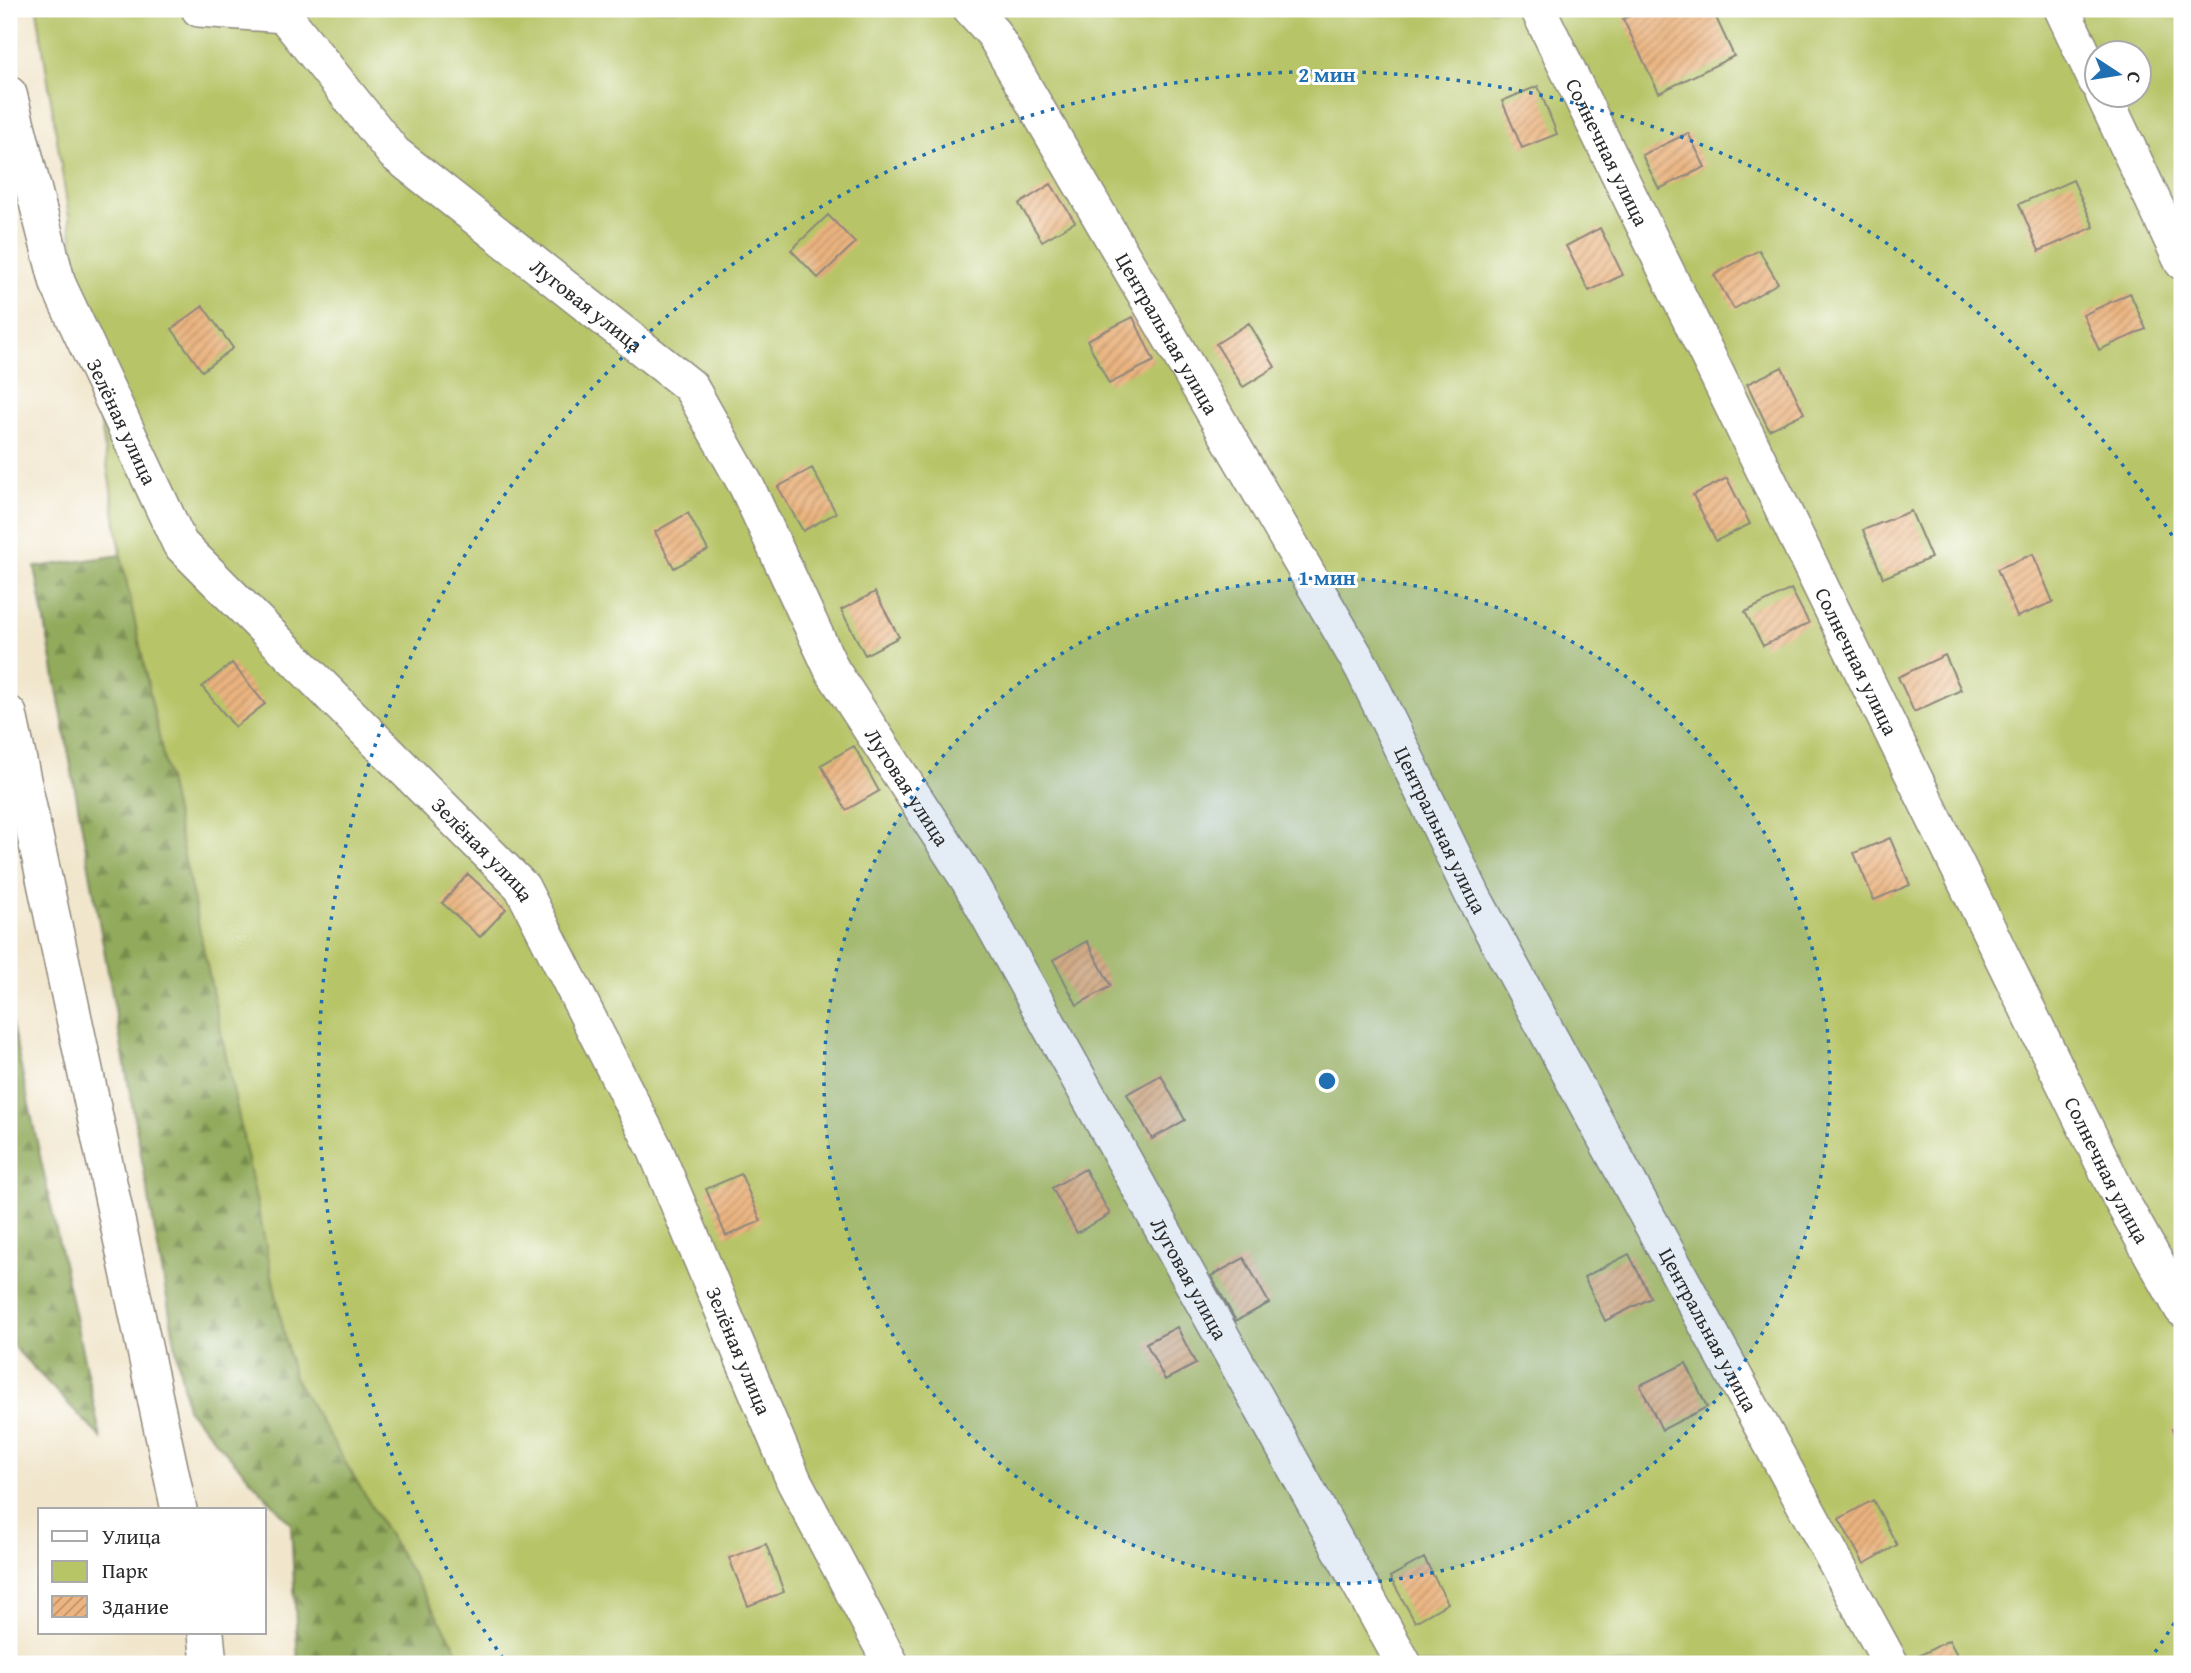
<svg xmlns="http://www.w3.org/2000/svg" width="2191" height="1673" viewBox="0 0 2191 1673" font-family="'Gentium Book Plus',serif">
<style>
.forest{fill:url(#forest-firs);stroke:#5e6a44;stroke-width:2}
.green{fill:#b7c567;stroke:#717849;stroke-width:2;fill-rule:evenodd}
.building{fill:url(#building-hatch)}
.lines{fill:none;stroke-linecap:round;stroke-linejoin:round}
.minor-casing{stroke:#8e887c;stroke-width:38}
.minor{stroke:#fff;stroke-width:35}
.ring{fill:none;stroke:#1f6fb2;stroke-width:3.5;stroke-dasharray:3.5 7}
.labels{text-anchor:middle;dominant-baseline:central;stroke-width:6;stroke-linejoin:round;paint-order:stroke}
.street-label{font-size:21px;fill:#2b2b2b;stroke:#fff}
.centre{fill:#1f6fb2;stroke:#fff;stroke-width:3.5}
.ring-label{font-size:21px;text-anchor:middle;font-weight:bold;fill:#1f6fb2;stroke:#fff;stroke-width:6;stroke-linejoin:round;paint-order:stroke}
</style>
<defs>
<pattern id="forest-firs" width="22" height="20" patternUnits="userSpaceOnUse" patternTransform="scale(1.75)"><rect width="22" height="20" fill="#91aa5c"/><path d="M5 1l3.5 6h-7zM16 11l3.5 6h-7z" fill="#778b4c"/></pattern>
<pattern id="building-hatch" width="6" height="6" patternUnits="userSpaceOnUse" patternTransform="scale(1.75)"><rect width="6" height="6" fill="#ebb480"/><path d="M-1 1l2-2M0 6l6-6M5 7l2-2" fill="none" stroke="#bf9369"/></pattern>
</defs>
<rect width="100%" height="100%" fill="#fff"/>
<filter id="ink" filterUnits="userSpaceOnUse"><feTurbulence type="fractalNoise" baseFrequency=".0143" numOctaves="2"/><feDisplacementMap in="SourceGraphic" scale="14" xChannelSelector="R" yChannelSelector="G"/><feConvolveMatrix kernelMatrix="1 2 1 2 8 2 1 2 1" color-interpolation-filters="sRGB"/></filter>
<filter id="wash" filterUnits="userSpaceOnUse"><feTurbulence type="fractalNoise" baseFrequency=".00686" numOctaves="4" result="noise"/><feDisplacementMap in="SourceGraphic" scale="28" xChannelSelector="R" yChannelSelector="G"/><feGaussianBlur stdDeviation="1.57" result="paint"/><feColorMatrix in="noise" values="0 0 0 0 0 0 0 0 0 0 0 0 0 0 0 0 0 1.4 0 .05"/><feComposite in="paint" operator="in"/></filter>
<g filter="url(#wash)">
<rect width="100%" height="100%" fill="#f1e6cc"/>
<path class="forest" d="M121 555 293 1375 466 1664H298L291 1524 187 1409 35 567Z
M9 1012 101 1438 9 1342Z"/>
<path class="green" d="M37 9H2182V1664H466L293 1375 121 555ZM2096 52H2138V94H2096Z"/>
<g id="blocks">
<path class="building" d="M1644 9H1712L1734 56 1659 93 1623 19Z
M1538 86 1557 134 1522 148 1502 101Z
M1688 133 1705 167 1659 189 1642 155Z
M2073 180 2094 227 2039 251 2019 204Z
M1051 184 1075 222 1042 241 1019 204Z
M828 215 855 243 818 278 791 250Z
M1600 228 1623 275 1589 291 1566 246Z
M1759 250 1778 283 1734 309 1714 275Z
M2130 293 2146 329 2099 350 2083 315Z
M203 306 233 348 202 371 172 329Z
M1133 317 1154 361 1109 384 1087 340Z
M1249 323 1275 367 1243 387 1216 344Z
M1782 367 1804 413 1769 430 1747 384Z
M812 468 836 513 803 531 778 487Z
M1727 478 1750 524 1716 541 1693 495Z
M1911 511 1931 558 1883 578 1863 530Z
M688 513 708 550 674 568 655 532Z
M2033 554 2053 602 2017 617 1997 569Z
M1791 589 1809 623 1763 646 1745 612Z
M875 592 899 637 865 655 841 610Z
M1945 655 1961 690 1914 712 1898 677Z
M232 663 265 704 235 727 202 687Z
M854 746 879 791 846 810 821 765Z
M1890 838 1910 885 1874 900 1854 853Z
M468 874 506 909 480 937 442 903Z
M1087 941 1111 986 1077 1005 1053 960Z
M1161 1075 1185 1120 1152 1139 1127 1094Z
M1085 1169 1110 1214 1077 1233 1052 1188Z
M741 1174 761 1221 726 1236 706 1189Z
M1629 1254 1651 1298 1605 1321 1584 1277Z
M1244 1258 1269 1303 1236 1321 1211 1276Z
M1177 1327 1196 1364 1165 1380 1146 1343Z
M1686 1363 1707 1407 1662 1430 1640 1385Z
M2182 1424V1452L2172 1429Z
M1873 1500 1897 1545 1864 1564 1839 1519Z
M766 1544 784 1592 748 1606 729 1558Z
M1424 1558 1448 1603 1415 1622 1390 1577Z
M1949 1640 1962 1664H1918L1915 1658Z"/>
</g>
</g>
<g filter="url(#ink)">
<use href="#blocks" fill-opacity="0" stroke="#8e887c" stroke-width="2"/>
<g class="lines">
<defs>
<g id="minor">
<path d="M199 9 284 15"/>
<path id="s1" d="M971 9 993 33 1363 669 1473 896 1891 1664"/>
<path id="s2" d="M1538 9 2120 1198 2182 1309"/>
<path d="M2062 9 2096 81"/>
<path id="s3" d="M284 15 394 153 690 386 747 487 832 670 969 881 1404 1664"/>
<path id="s4" d="M9 94 58 284 180 544 522 887 655 1149 794 1481 891 1664"/>
<path d="M2103 94 2182 262"/>
<path d="M9 714 179 1510"/>
<path d="M206 1633 209 1664"/>
</g>
</defs>
<use href="#minor" class="minor-casing"/>
<use href="#minor" class="minor"/>
</g>
</g>
<circle cx="1327" cy="1081" r="503" fill="#1f6fb2" fill-opacity=".12"/>
<g class="ring">
<circle cx="1327" cy="1081" r="503"/>
<path d="M2180 1614A1006 1006 0 0 1 2151 1658M503 1658A1006 1006 0 1 1 2180 548"/>
</g>
<g class="labels">
<g class="street-label">
<text stroke="none"><textPath href="#s2" startOffset="159">Солнечная улица</textPath></text>
<text stroke="none"><textPath href="#s3" startOffset="422">Луговая улица</textPath></text>
<text stroke="none"><textPath href="#s1" startOffset="380">Центральная улица</textPath></text>
<text stroke="none"><textPath href="#s4" startOffset="348">Зелёная улица</textPath></text>
<text stroke="none"><textPath href="#s2" startOffset="726">Солнечная улица</textPath></text>
<text stroke="none"><textPath href="#s3" startOffset="1010">Луговая улица</textPath></text>
<text stroke="none"><textPath href="#s1" startOffset="947">Центральная улица</textPath></text>
<text stroke="none"><textPath href="#s4" startOffset="914">Зелёная улица</textPath></text>
<text stroke="none"><textPath href="#s2" startOffset="1293">Солнечная улица</textPath></text>
<text stroke="none"><textPath href="#s3" startOffset="1577">Луговая улица</textPath></text>
<text stroke="none"><textPath href="#s1" startOffset="1514">Центральная улица</textPath></text>
<text stroke="none"><textPath href="#s4" startOffset="1480">Зелёная улица</textPath></text>
</g>
</g>
<circle cx="1327" cy="1081" r="10" class="centre"/>
<g class="ring-label">
<text x="1327" y="82">2 мин</text>
<text x="1327" y="585">1 мин</text>
</g>
<rect width="2191" height="1673" fill="none" stroke="#fff" stroke-width="35"/>
<rect x="38" y="1508" width="228" height="126" fill="#ffffff" stroke="#aaaaaa" stroke-width="2"/>
<rect x="52" y="1531" width="35" height="10" fill="#ffffff" stroke="#aaaaaa" stroke-width="2"/>
<text x="102" y="1544" font-size="21" fill="#2b2b2b">Улица</text>
<rect x="52" y="1561" width="35" height="21" fill="#b7c567" stroke="#aaaaaa" stroke-width="2"/>
<text x="102" y="1578" font-size="21" fill="#2b2b2b">Парк</text>
<rect x="52" y="1596" width="35" height="21" fill="url(#building-hatch)" stroke="#aaaaaa" stroke-width="2"/>
<text x="102" y="1614" font-size="21" fill="#2b2b2b">Здание</text>
<g transform="translate(2118 74) rotate(102)"><circle r="33" fill="#ffffff" stroke="#aaaaaa" stroke-width="2"/>
<path d="M0-5L12 26L0 18L-12 26Z" fill="#1f6fb2"/>
<text y="-10" font-size="19" font-weight="bold" text-anchor="middle" fill="#2b2b2b">С</text>
</g>
</svg>
